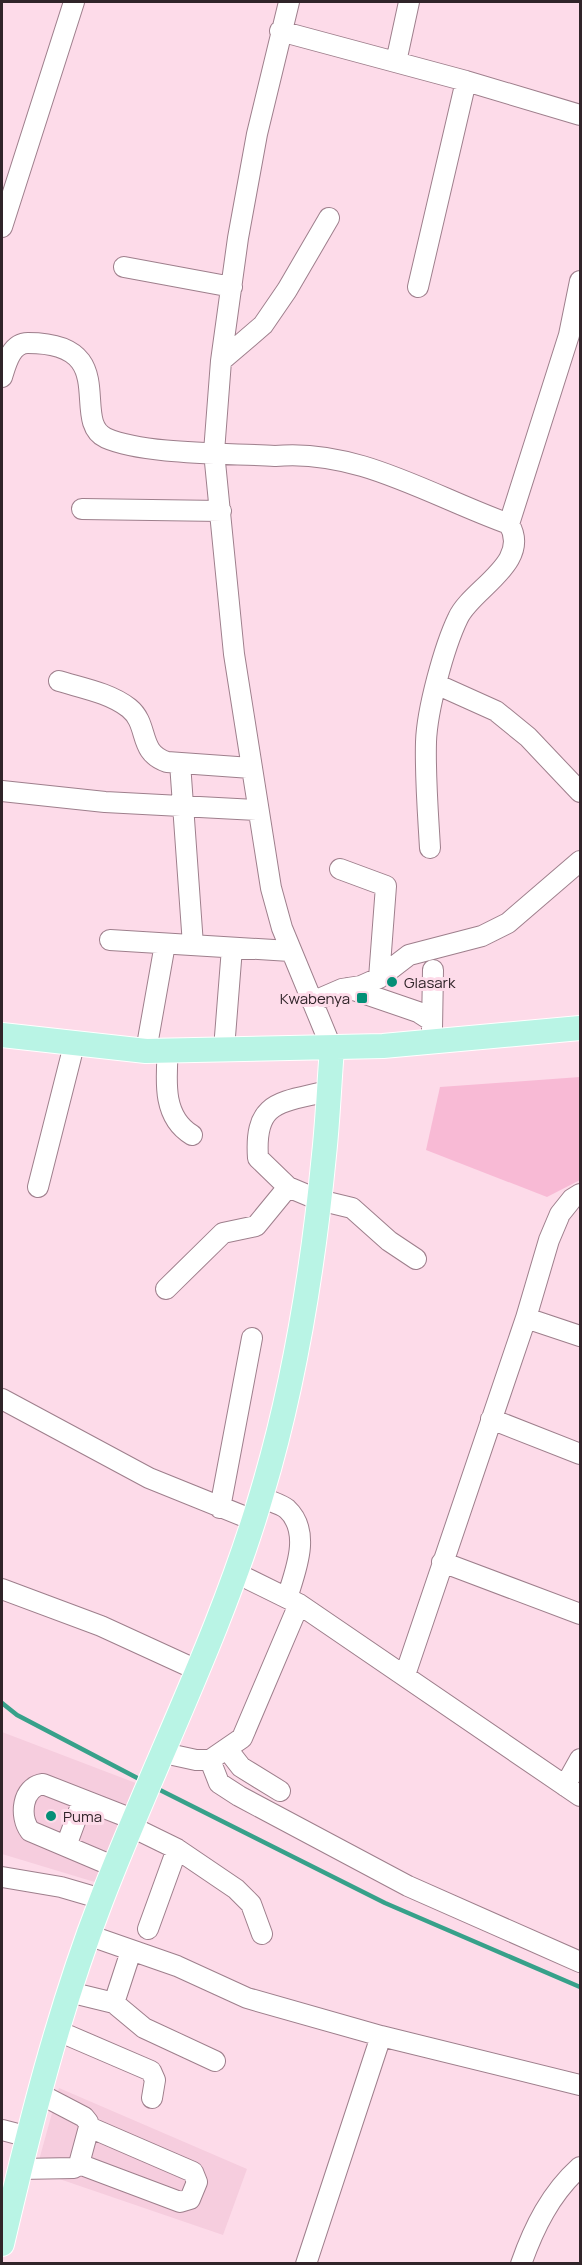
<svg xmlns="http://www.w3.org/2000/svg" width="582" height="2265" viewBox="0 0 582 2265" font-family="Manrope,sans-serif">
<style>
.built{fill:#f6cdde}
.green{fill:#f8bad5}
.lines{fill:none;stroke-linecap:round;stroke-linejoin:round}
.stream{stroke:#37a18a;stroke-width:4.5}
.minor-casing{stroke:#9e7f8c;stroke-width:22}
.major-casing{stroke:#fff;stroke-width:26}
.minor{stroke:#fff;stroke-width:20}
.major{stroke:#b9f4e5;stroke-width:24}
.poi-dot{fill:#048f77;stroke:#fddbe9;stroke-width:2}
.labels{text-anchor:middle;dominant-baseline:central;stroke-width:6;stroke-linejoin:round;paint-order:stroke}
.poi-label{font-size:15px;fill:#302429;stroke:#fddbe9;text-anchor:start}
</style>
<rect width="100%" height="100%" fill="#fddbe9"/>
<path class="built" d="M2 1732 141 1785 98 1883 2 1854Z
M59 2088 247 2169 223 2235 36 2171Z"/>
<path class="green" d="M580 1077V1180L547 1197 426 1150 440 1087Z"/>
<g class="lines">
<path class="stream" d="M2 1703 17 1715 143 1781
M156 1788 385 1903 580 1987"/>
<defs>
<path id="minor" d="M289 2 257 134 238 238 221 361 214 452 234 654 271 888 282 928 332 1049
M280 31 466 81 580 115
M396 62 409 2
M2 227 74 2
M124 267 232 287
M418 287 466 81
M221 361 263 325 287 290 329 218
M2 377C6 364 11 343 28 343 123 343 69 421 106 438 145 455 230 453 275 456 357 448 433 497 509 524
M82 509 221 511
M59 681C82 688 110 693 129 708 150 725 137 752 167 762L251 768
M436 684 496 711 528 737 580 792
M180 763 193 945
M2 791 105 802 258 810
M430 848C428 813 425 777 426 742 427 710 444 647 458 618 471 589 532 563 509 524L569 335 580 281
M340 869 386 886 379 978
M110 940 290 951
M348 988 418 1012 432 1021
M312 1002 342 989 361 986 379 978 409 955 482 936 508 923 580 861
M432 1029 433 970
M168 1049C166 1080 162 1117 192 1135
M224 1049 232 948
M146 1051 165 944
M328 1091C280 1103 254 1100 258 1158L288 1187 319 1200 352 1208 389 1241 416 1259
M38 1187 74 1045
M166 1289 223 1233 256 1226 288 1187
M526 1318 580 1336
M2 1399 149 1478 253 1520
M491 1419 580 1454
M261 1497C269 1501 281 1504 287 1509 312 1532 295 1572 287 1598
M220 1508 252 1338
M442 1562 580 1614
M236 1573 299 1604 580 1796
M2 1589 101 1626 197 1670
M405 1675 526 1318 549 1240 560 1214 572 1199 580 1194
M227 1749 241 1767 280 1791
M164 1753 196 1760H210L242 1738 299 1604
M210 1760 219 1783 239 1796 408 1886 580 1962
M565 1786 580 1759
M132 1827 177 1849 236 1889 251 1904 262 1934
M66 1846 83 1800
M115 1867 30 1831C19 1816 22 1787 43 1784L135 1820
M2 1877 61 1887 102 1899
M148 1929 177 1849
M88 1935 177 1966 247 1998 381 2036 580 2085
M69 1992 114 2003 144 2028 215 2061
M114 2003 131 1951
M58 2031 151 2071 155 2080 152 2098
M2 2130 29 2137
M79 2164 180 2202 190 2199 197 2182 193 2172 89 2127
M20 2169 74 2168 79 2164 89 2127 88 2122 84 2117 40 2094
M306 2264 381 2036
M521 2264C534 2227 551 2193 580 2167"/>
<path id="major" d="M2 1035 146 1051 383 1046 580 1028
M2 2244C29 2129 58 2012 101 1901 153 1765 221 1634 262 1493 295 1383 313 1269 324 1155 328 1119 329 1084 332 1049"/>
</defs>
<use href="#minor" class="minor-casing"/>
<use href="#major" class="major-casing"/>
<use href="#minor" class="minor"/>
<use href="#major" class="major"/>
</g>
<g class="poi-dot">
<circle cx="392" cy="982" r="6"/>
<rect x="356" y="992" width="12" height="12" rx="3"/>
<circle cx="51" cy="1816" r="6"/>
</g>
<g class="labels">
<g class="poi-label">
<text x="404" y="982">Glasark</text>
<text x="350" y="998" text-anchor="end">Kwabenya</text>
<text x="63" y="1816">Puma</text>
</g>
</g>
<rect width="582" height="2265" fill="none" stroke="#302429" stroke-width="6"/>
</svg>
